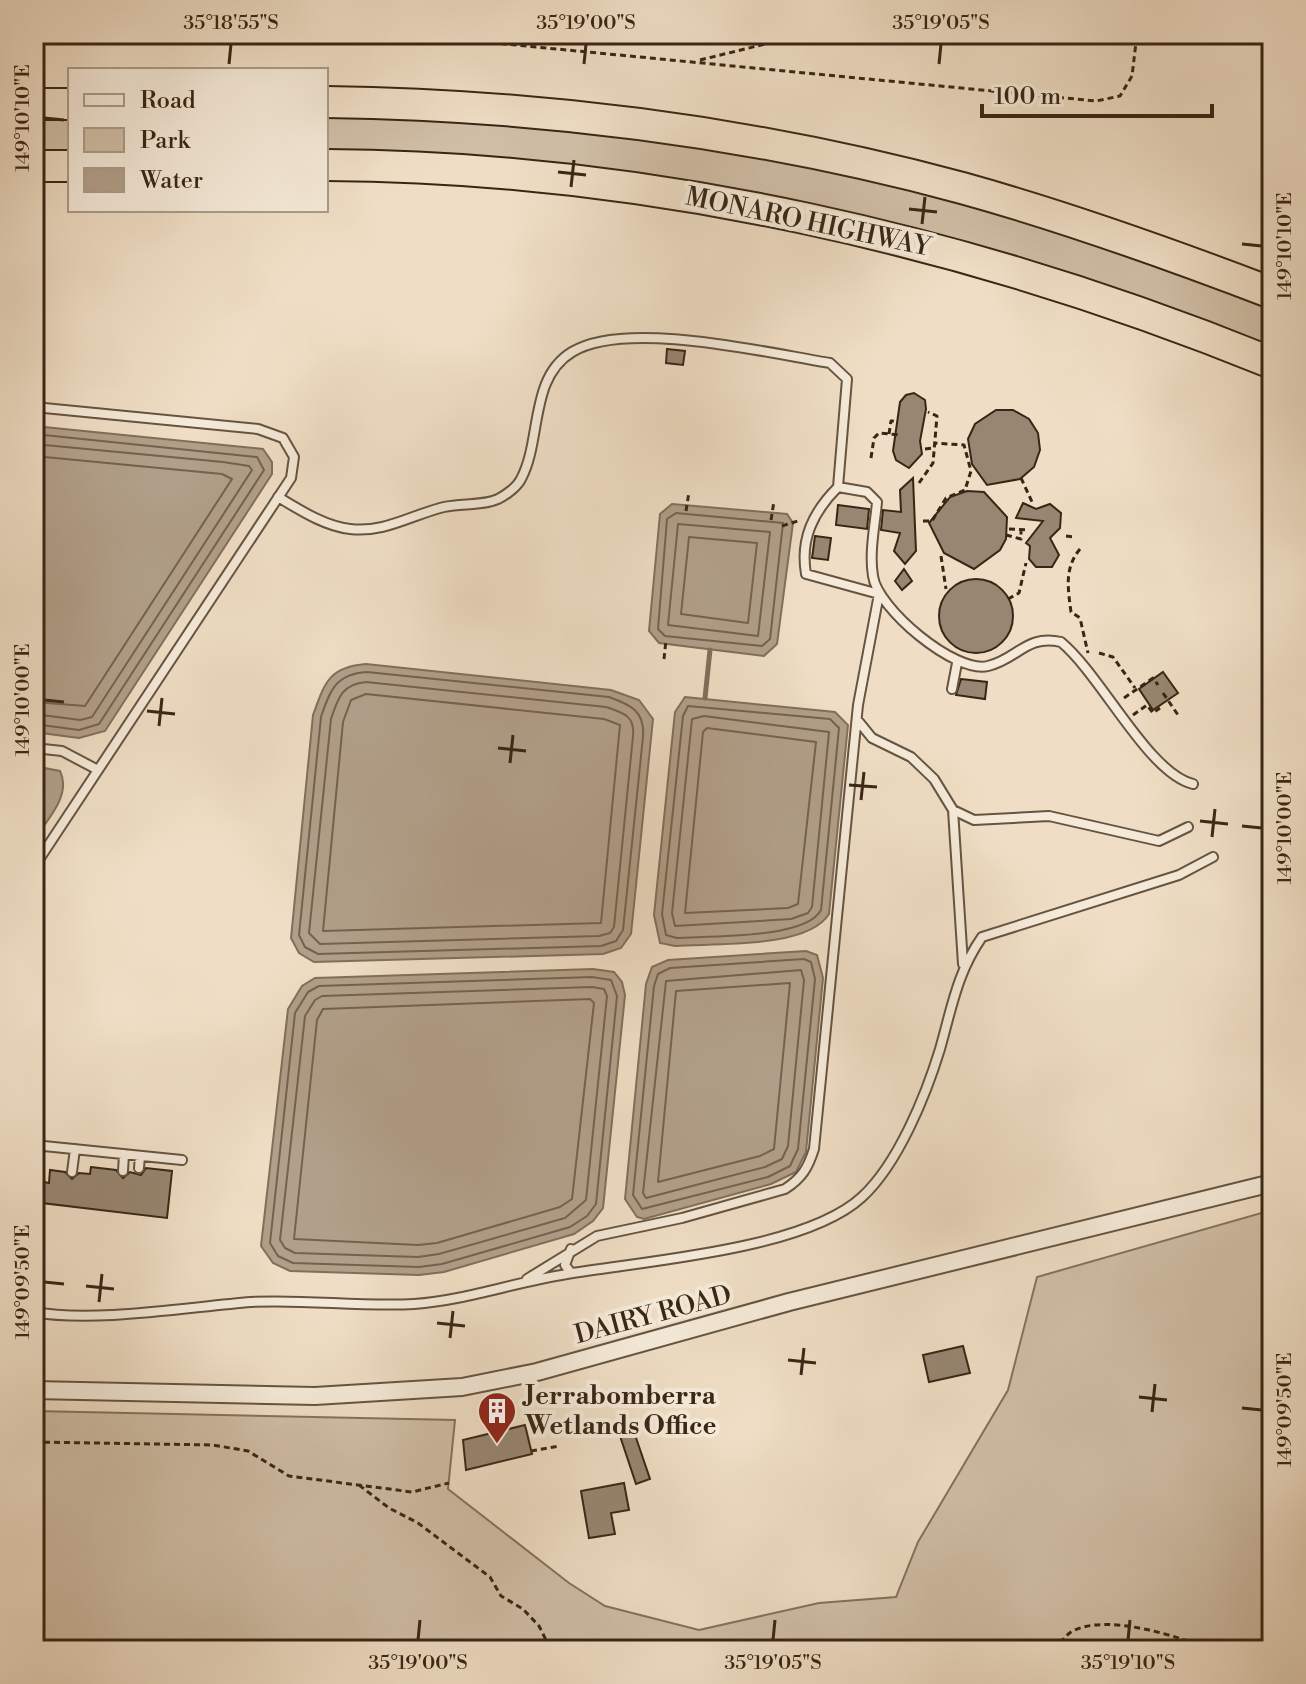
<svg xmlns="http://www.w3.org/2000/svg" width="1306" height="1684" viewBox="0 0 1306 1684" font-family="'Libre Bodoni',serif">
<style>
.green{fill:#d0bfa7;stroke:#84725e;stroke-width:2}
.water{fill:#b19f89;stroke:#816f5b;stroke-width:2}
.lines{fill:none;stroke-linecap:round;stroke-linejoin:round}
.shore{stroke:#74624f;stroke-width:2}
.stream{stroke:#816f5b;stroke-width:5}
.building{fill:#978671;stroke:#382615;stroke-width:2}
.service-casing{stroke:#665441;stroke-width:12}
.minor-casing{stroke:#665441;stroke-width:20}
.motorway-casing{stroke:#382615;stroke-width:34}
.path{stroke:#382615;stroke-width:3;stroke-dasharray:6 4;stroke-linecap:butt}
.service{stroke:#f5ead9;stroke-width:8}
.minor{stroke:#f5ead9;stroke-width:16}
.motorway{stroke:#efdec5;stroke-width:30}
.ticks{fill:none;stroke:#382615;stroke-width:3}
.labels{text-anchor:middle;dominant-baseline:central;stroke-width:8;stroke-linejoin:round;paint-order:stroke}
.street-label{font-size:26px;fill:#382615;stroke:#f5ead9}
.poi-label{font-size:26px;font-weight:bold;fill:#382615;stroke:#f5ead9;text-anchor:start}
.neatline{fill:none;stroke:#382615;stroke-width:3}
.ticks-label{font-size:20px;text-anchor:middle;fill:#382615}
</style>
<rect width="100%" height="100%" fill="#efdec5"/>
<filter id="stains"><feTurbulence type="fractalNoise" baseFrequency=".0025" numOctaves="4"/><feColorMatrix values="0 0 0 0 .2 0 0 0 0 .09 0 0 0 0 .02 0 0 0 .5 -.17"/></filter>
<radialGradient id="worn" r=".72"><stop offset=".6" stop-color="#630" stop-opacity="0"/><stop offset="1" stop-color="#630" stop-opacity=".3"/></radialGradient>
<path class="green" d="M326 115C559 124 796 148 1020 218 1105 244 1188 276 1272 306V352L968 246 326 156Z
M70 116V157L34 158V117Z
M1272 1210V1650H34V1411L455 1420 448 1489 569 1583 605 1606 699 1630 819 1603 896 1597 918 1542 1008 1390 1037 1277Z"/>
<path class="water" d="M34 426 263 449 272 462V474L105 731 79 738 34 732Z
M672 504 787 514 793 523 777 644 764 656 659 643 649 631 660 514Z
M366 664 611 690 639 700 653 719 631 934 621 948 603 954 314 962 299 953 291 938 313 715C325 682 329 667 366 664Z
M685 697 835 712 848 725 829 914C807 949 715 943 675 946L660 943 654 915 675 712Z
M34 766 60 771C72 795 47 820 34 840Z
M806 951 817 955 823 978 806 1152 796 1172 771 1184 644 1219 637 1217 625 1199 646 984 652 967 668 960Z
M593 969 614 972 622 982 625 995 603 1208 593 1221 574 1234 444 1272 419 1275 290 1271 273 1263 261 1246 288 1009 302 986 315 978Z"/>
<g class="lines">
<path class="shore" d="M34 434 257 457 264 470 99 724 79 730 34 724
M34 444 223 462 249 466 252 470 92 717 80 720 34 714
M34 456 222 474 232 479 85 706 34 702
M676 513 783 523 770 639 762 646 665 636 658 629 667 519Z
M678 524 770 532 758 636 668 625Z
M689 537 757 543 748 623 681 614Z
M367 672 609 697C631 705 645 711 643 737L623 930 616 941 601 946 318 954 305 947 299 935 321 717C330 690 336 674 367 672Z
M366 682 606 707C624 713 635 716 633 736L614 927 610 933 599 936 320 944 309 933 331 719C338 698 342 684 366 682Z
M366 694 604 719 620 725 601 923 323 931 343 722 351 700Z
M688 706 830 719 839 728 821 910C806 939 709 936 677 938L666 935 662 914 683 716Z
M704 716 829 732 812 907 808 913 791 919 675 926 672 913 692 719Z
M707 728 816 742 798 904 788 908 685 913 703 732Z
M804 959 811 962 815 979 798 1149 790 1166 768 1177 642 1209 633 1195 654 986 658 974 670 968Z
M801 970 804 980 788 1146 782 1159 765 1167 646 1198 643 1193 666 981Z
M592 977 611 980 617 996 596 1204 587 1216 570 1227 442 1264 419 1267 293 1263 278 1256 270 1243 295 1013 308 992 319 986Z
M790 983 774 1149 760 1156 658 1182 676 991Z
M592 987 604 989 607 996 586 1200 565 1218 439 1254 418 1257 295 1253 285 1248 280 1240 305 1016 315 1000 322 996Z
M590 999 594 1003 572 1199 560 1207 437 1243 418 1245 294 1239 317 1020 323 1009Z"/>
<path class="stream" d="M705 698 710 650"/>
</g>
<path class="building" d="M667 349 685 351 683 365 666 363Z
M914 393 925 400 926 409 920 441 922 454 909 468 896 460 893 451 900 402 906 395Z
M996 410H1013L1029 419 1038 433 1040 450 1034 467 1020 479 987 485 972 464 968 439 975 424Z
M913 478 916 551 905 564 894 551 900 533 881 530 883 510 901 512 900 490Z
M967 491 984 492 1007 517 1006 539 1000 550 974 569 944 553 929 523 950 497Z
M1023 503 1036 509 1050 504 1061 513 1060 528 1050 538 1059 555 1052 567H1036L1029 559 1030 546 1026 543 1043 521 1016 518Z
M838 505 869 509 867 529 836 525Z
M815 536 831 538 828 560 812 558Z
M904 569 912 581 902 590 895 581Z
M939 616a37 37 0 1 1 74 0a37 37 0 1 1-74 0Z
M1163 672 1178 693 1153 710 1139 689Z
M961 679 987 682 985 699 956 695Z
M91 1167 116 1170 123 1178 130 1172 141 1175 146 1168 172 1171 167 1218 42 1203 44 1182 49 1183 50 1170 65 1172 72 1179 79 1173 90 1174Z
M963 1346 970 1373 929 1382 923 1355Z
M525 1425 532 1454 466 1470 463 1440Z
M632 1426 650 1479 636 1484 618 1430Z
M624 1483 629 1510 611 1513 615 1534 589 1538 581 1491Z"/>
<g class="lines">
<defs>
<path id="service" d="M34 407 258 429 283 438 294 457 291 478 34 867
M838 487C813 512 800 539 806 574L879 594
M278 497C300 510 324 526 350 529 385 533 411 515 444 507 461 503 483 506 498 499 506 495 517 487 521 479 542 440 529 378 572 352 625 319 768 353 830 363L847 379 838 487 867 492 877 502C875 525 869 553 873 576 877 608 955 674 988 666 1018 659 1026 634 1061 642 1102 676 1148 773 1193 784
M952 689 957 663
M859 722 872 738 911 757 934 779 953 810 974 820 1049 816 1159 841 1188 827
M34 748 62 751 98 770
M953 810 963 964
M34 1114 37 1089
M34 1145 182 1160
M139 1168 140 1156
M123 1171 124 1154
M72 1172 75 1149
M571 1249 565 1265 571 1273
M527 1279 597 1236 682 1218 785 1189C802 1178 808 1168 814 1149L858 705 879 594
M34 1312C94 1323 188 1307 251 1302 305 1299 360 1307 414 1304 467 1300 515 1282 567 1274 643 1261 805 1250 862 1197 898 1164 926 1095 940 1049 952 1007 957 973 982 937L1179 875 1213 857"/>
<path id="minor" d="M34 1390 315 1396 462 1387 537 1372 789 1302 1272 1183"/>
<path id="motorway" d="M326 102C540 105 755 132 962 188 1067 217 1170 254 1272 293
M34 104H70
M326 165C651 167 972 241 1272 363
M34 166H70"/>
</defs>
<use href="#service" class="service-casing"/>
<use href="#minor" class="minor-casing"/>
<use href="#motorway" class="motorway-casing"/>
<path class="path" d="M401 34 1096 101 1120 96 1132 76 1137 34
M700 60 806 34
M889 434 891 421H896
M925 449 934 448
M871 458 874 438 879 433 900 435
M1021 478 1033 504
M919 483 933 463 937 416 928 412
M686 511 689 492
M771 520 774 501
M923 521H932L946 498 965 490 971 471 964 445 934 443
M782 526 801 520
M1009 529 1029 530
M1006 535 1021 539V530
M1066 536 1075 537
M1080 549C1064 568 1068 589 1071 612L1080 618 1088 653
M941 556 946 589
M1008 599 1019 593 1026 563
M1099 653 1113 657 1135 688
M664 659 666 640
M1163 693 1178 715
M1124 698 1153 678 1158 685
M1133 715 1147 705 1153 713 1160 708
M34 1442 213 1445 248 1451 289 1476 412 1492 449 1483
M531 1451 559 1446
M359 1485 389 1508 418 1523 490 1577 501 1596 523 1609 539 1626 551 1650
M1053 1650C1059 1645 1065 1636 1071 1632 1106 1612 1179 1637 1213 1650"/>
<use href="#service" class="service"/>
<use href="#minor" class="minor"/>
<use href="#motorway" class="motorway"/>
</g>
<path class="ticks" d="M229 64 231 44M584 64 586 44M939 64 941 44M44 118 64 120M558 172 586 175M571 187 574 160M909 209 937 212M922 224 925 197M1242 244 1262 246M44 700 64 702M147 711 175 714M159 726 162 698M498 748 526 751M510 763 513 735M849 785 877 787M861 800 864 772M1200 821 1228 824M1242 826 1262 828M1212 837 1215 809M44 1282 64 1284M86 1286 114 1289M99 1302 102 1274M437 1323 465 1326M450 1338 453 1311M788 1360 816 1363M801 1375 804 1348M1139 1397 1167 1400M1242 1408 1262 1410M1152 1412 1155 1384M418 1640 420 1620M773 1640 775 1620M1128 1640 1130 1620"/>
<defs>
<symbol id="building-pin" viewBox="-11 -11 22 30"><path d="M0 17L-7.5 6A9.5 9.5 0 1 1 7.5 6Z" fill="#8f2418" stroke="#f5ead9"/><path d="M-4-6H4V6H1V3H-1V6H-4ZM-2.5-4.3h1.7v1.8h-1.7ZM.8-4.3h1.7v1.8H.8ZM-2.5-1h1.7V.8h-1.7ZM.8-1h1.7V.8H.8Z" fill="#fff"/></symbol>
</defs>
<g fill-rule="evenodd">
<use href="#building-pin" x="475" y="1389" width="44" height="60"/>
</g>
<g class="labels">
<g class="street-label">
<text transform="translate(808 222) rotate(12)">MONARO HIGHWAY</text>
<text transform="translate(653 1315) rotate(-15)">DAIRY ROAD</text>
</g>
<g class="poi-label">
<text x="525" y="1396">Jerrabomberra<tspan x="525" dy="30">Wetlands Office</tspan></text>
</g>
</g>
<rect width="1306" height="1684" fill="none" stroke="#efdec5" stroke-width="88"/>
<rect x="68" y="68" width="260" height="144" fill="#f5ead9" stroke="#a99c8b" stroke-width="2"/>
<rect x="84" y="94" width="40" height="12" fill="#f5ead9" stroke="#a99c8b" stroke-width="2"/>
<text x="140" y="108" font-size="24" fill="#382615">Road</text>
<rect x="84" y="128" width="40" height="24" fill="#d0bfa7" stroke="#a99c8b" stroke-width="2"/>
<text x="140" y="148" font-size="24" fill="#382615">Park</text>
<rect x="84" y="168" width="40" height="24" fill="#b19f89" stroke="#a99c8b" stroke-width="2"/>
<text x="140" y="188" font-size="24" fill="#382615">Water</text>
<path d="M982 104v12h230v-12" fill="none" stroke="#382615" stroke-width="4"/>
<text x="994" y="104" font-size="24" fill="#382615" stroke="#f5ead9" stroke-width="6" paint-order="stroke">100 m</text>
<rect x="44" y="44" width="1218" height="1596" class="neatline"/>
<g class="ticks-label">
<text x="231" y="29">35°18'55"S</text>
<text x="586" y="29">35°19'00"S</text>
<text x="941" y="29">35°19'05"S</text>
<text transform="translate(22 118) rotate(-90)" y="7">149°10'10"E</text>
<text transform="translate(1284 246) rotate(-90)" y="7">149°10'10"E</text>
<text transform="translate(22 700) rotate(-90)" y="7">149°10'00"E</text>
<text transform="translate(1284 828) rotate(-90)" y="7">149°10'00"E</text>
<text transform="translate(22 1282) rotate(-90)" y="7">149°09'50"E</text>
<text transform="translate(1284 1410) rotate(-90)" y="7">149°09'50"E</text>
<text x="418" y="1669">35°19'00"S</text>
<text x="773" y="1669">35°19'05"S</text>
<text x="1128" y="1669">35°19'10"S</text>
</g>
<rect width="100%" height="100%" filter="url(#stains)"/>
<rect width="100%" height="100%" fill="url(#worn)"/>
</svg>
